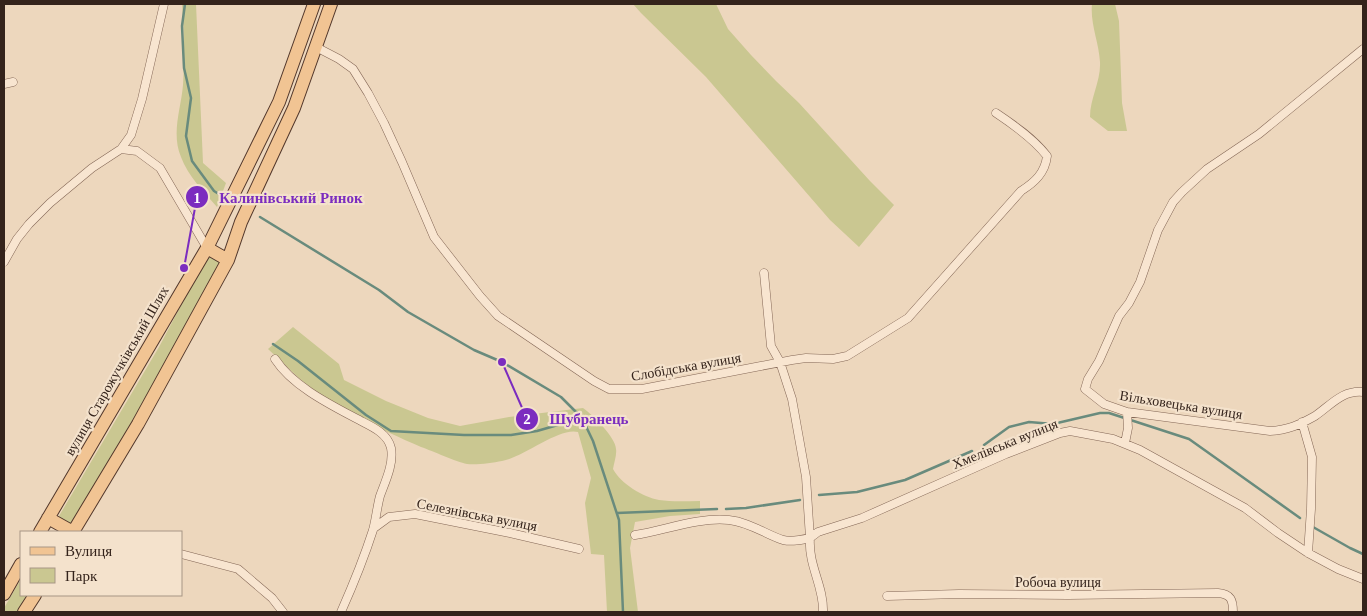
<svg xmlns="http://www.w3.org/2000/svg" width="1367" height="616" viewBox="0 0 1367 616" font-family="Georgia,serif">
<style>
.green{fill:#cac791}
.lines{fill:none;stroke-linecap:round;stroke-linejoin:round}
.stream{stroke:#698b7d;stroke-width:2.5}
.street-casing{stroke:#846756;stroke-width:9}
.primary-casing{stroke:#52372b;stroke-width:14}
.street{stroke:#f8e5d0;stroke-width:8}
.primary{stroke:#f1c493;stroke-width:12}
.labels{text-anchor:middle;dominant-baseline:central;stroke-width:4.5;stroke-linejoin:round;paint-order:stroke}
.street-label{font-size:14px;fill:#34231b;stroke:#f4e2cc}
.leader{fill:none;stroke:#7b2cbf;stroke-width:2}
.callout-dot{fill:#7b2cbf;stroke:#f4e2cc;stroke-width:2}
.mark-label{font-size:15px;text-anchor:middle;font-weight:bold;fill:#fff}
.callout-label{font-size:15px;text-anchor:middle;font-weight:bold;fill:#7b2cbf;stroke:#f4e2cc;stroke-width:4.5;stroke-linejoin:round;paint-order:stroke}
</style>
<rect width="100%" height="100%" fill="#edd7bd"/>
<path class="green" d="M182 4H196L203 163 226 183 217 207C204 192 188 176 181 157 171 133 181 109 183 85 185 58 184 31 182 4Z
M633 4H716L728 29 751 55 776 81 799 103 870 181 894 205 859 247 830 220 706 77 641 13Z
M1092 4H1115L1119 21 1122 103 1127 131H1108L1090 117C1090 98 1101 81 1100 62 1099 42 1090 24 1092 4Z
M210 257 215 258 219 262V268L193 319 73 525 61 520 59 516 159 347 205 260Z
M293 327 339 364 344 380 386 401 428 418 460 426 509 417 583 408C593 415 616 438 616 449 617 455 614 463 613 469 621 484 643 497 659 500 672 502 687 501 700 501V514L670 516 635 522 630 548 638 612H607L604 555 591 554 585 503 591 478 578 432C559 427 524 457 502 461 492 463 477 465 467 464 456 462 433 451 421 447 380 429 336 409 301 380 290 370 279 359 268 349Z
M21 579V595H31L20 612H4V608Z"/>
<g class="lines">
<path class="stream" d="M185 4 182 26 184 68 191 98 186 136 192 161 214 191 225 198
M260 217 379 290 408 312 474 350 502 362 561 397 582 418 593 441 619 520 623 612
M273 344 298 361 366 415 391 431 464 435H511L537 431 582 418
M984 445 1009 427 1029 422 1053 424 1100 413H1109L1189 439 1300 518
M819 495 857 492 905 480 972 451
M726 509 746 508 800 500
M617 513 717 509
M1313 527 1350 548 1363 554"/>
<defs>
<path id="street" d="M164 4 142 99 131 135 121 149 137 151 160 168 207 248
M316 47 339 59 353 69 368 93 384 123 402 162 434 237 480 296 498 316 594 381 609 389H642L792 360 806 358 833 359 847 356 908 318 1021 191C1035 182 1045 173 1047 156 1034 139 1014 125 996 113
M1363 49 1259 134 1207 169 1182 192 1173 202 1158 230 1140 282 1129 303 1119 316 1099 361 1088 379 1085 389 1104 404 1127 412 1270 431C1288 430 1299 425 1315 416 1331 405 1342 390 1363 392
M4 84 13 82
M4 262 17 239 29 224 50 203 92 168 121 149
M764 273 771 346 780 362 792 399 806 477 810 538
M275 359C293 387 333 406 361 421 373 427 388 434 391 448 394 464 385 482 380 496 377 507 376 519 373 530 364 558 353 585 341 612
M1302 422 1312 457 1311 509 1308 553
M1125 443 1128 428 1127 412
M374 528 389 517 415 514 510 533 579 549
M635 535C666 530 698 517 729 520 749 522 765 534 783 540 792 542 801 540 810 538 808 566 824 586 823 612
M810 538 818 532 862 518 1006 454 1060 433 1070 431 1113 439 1140 450 1245 508 1278 533 1308 553 1338 569 1363 579
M181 554 238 569 272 598 283 612
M887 596 959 594 1068 595 1218 593C1231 594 1233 600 1233 612"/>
<path id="primary" d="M207 248 228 260
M48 518 73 532
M40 532 207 248 279 102 314 4
M73 532 138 424 228 260 241 222 294 108 331 4
M4 594 21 564
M24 612 35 595"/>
</defs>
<use href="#street" class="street-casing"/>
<use href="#primary" class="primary-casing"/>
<use href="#street" class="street"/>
<use href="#primary" class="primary"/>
</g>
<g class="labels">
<g class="street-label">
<text transform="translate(686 367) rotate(-10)">Слобідська вулиця</text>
<text transform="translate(117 371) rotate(-60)">вулиця Старожучківський Шлях</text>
<text transform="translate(1181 405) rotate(9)">Вільховецька вулиця</text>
<text transform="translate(1005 444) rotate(-22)">Хмелівська вулиця</text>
<text transform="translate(477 515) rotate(11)">Селезнівська вулиця</text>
<text x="1058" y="582">Робоча вулиця</text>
</g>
</g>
<path class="leader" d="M184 268L197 197M502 362L527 419"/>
<g class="callout-dot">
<circle cx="184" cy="268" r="5"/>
<circle cx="502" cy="362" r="5"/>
<circle cx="197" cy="197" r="12"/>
<circle cx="527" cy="419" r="12"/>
</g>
<g class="mark-label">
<text x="197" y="203">1</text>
<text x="527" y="424">2</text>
</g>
<g class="callout-label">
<text x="291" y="203">Калинівський Ринок</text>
<text x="589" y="424">Шубранець</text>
</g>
<rect width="1367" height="616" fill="none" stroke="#34231b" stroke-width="10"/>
<rect x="20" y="531" width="162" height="65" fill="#f4e2cc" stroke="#a79685"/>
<rect x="30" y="547" width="25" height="8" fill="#f1c493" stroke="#a79685"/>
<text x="65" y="556" font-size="15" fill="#34231b">Вулиця</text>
<rect x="30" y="568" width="25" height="15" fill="#cac791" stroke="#a79685"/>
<text x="65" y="581" font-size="15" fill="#34231b">Парк</text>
</svg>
